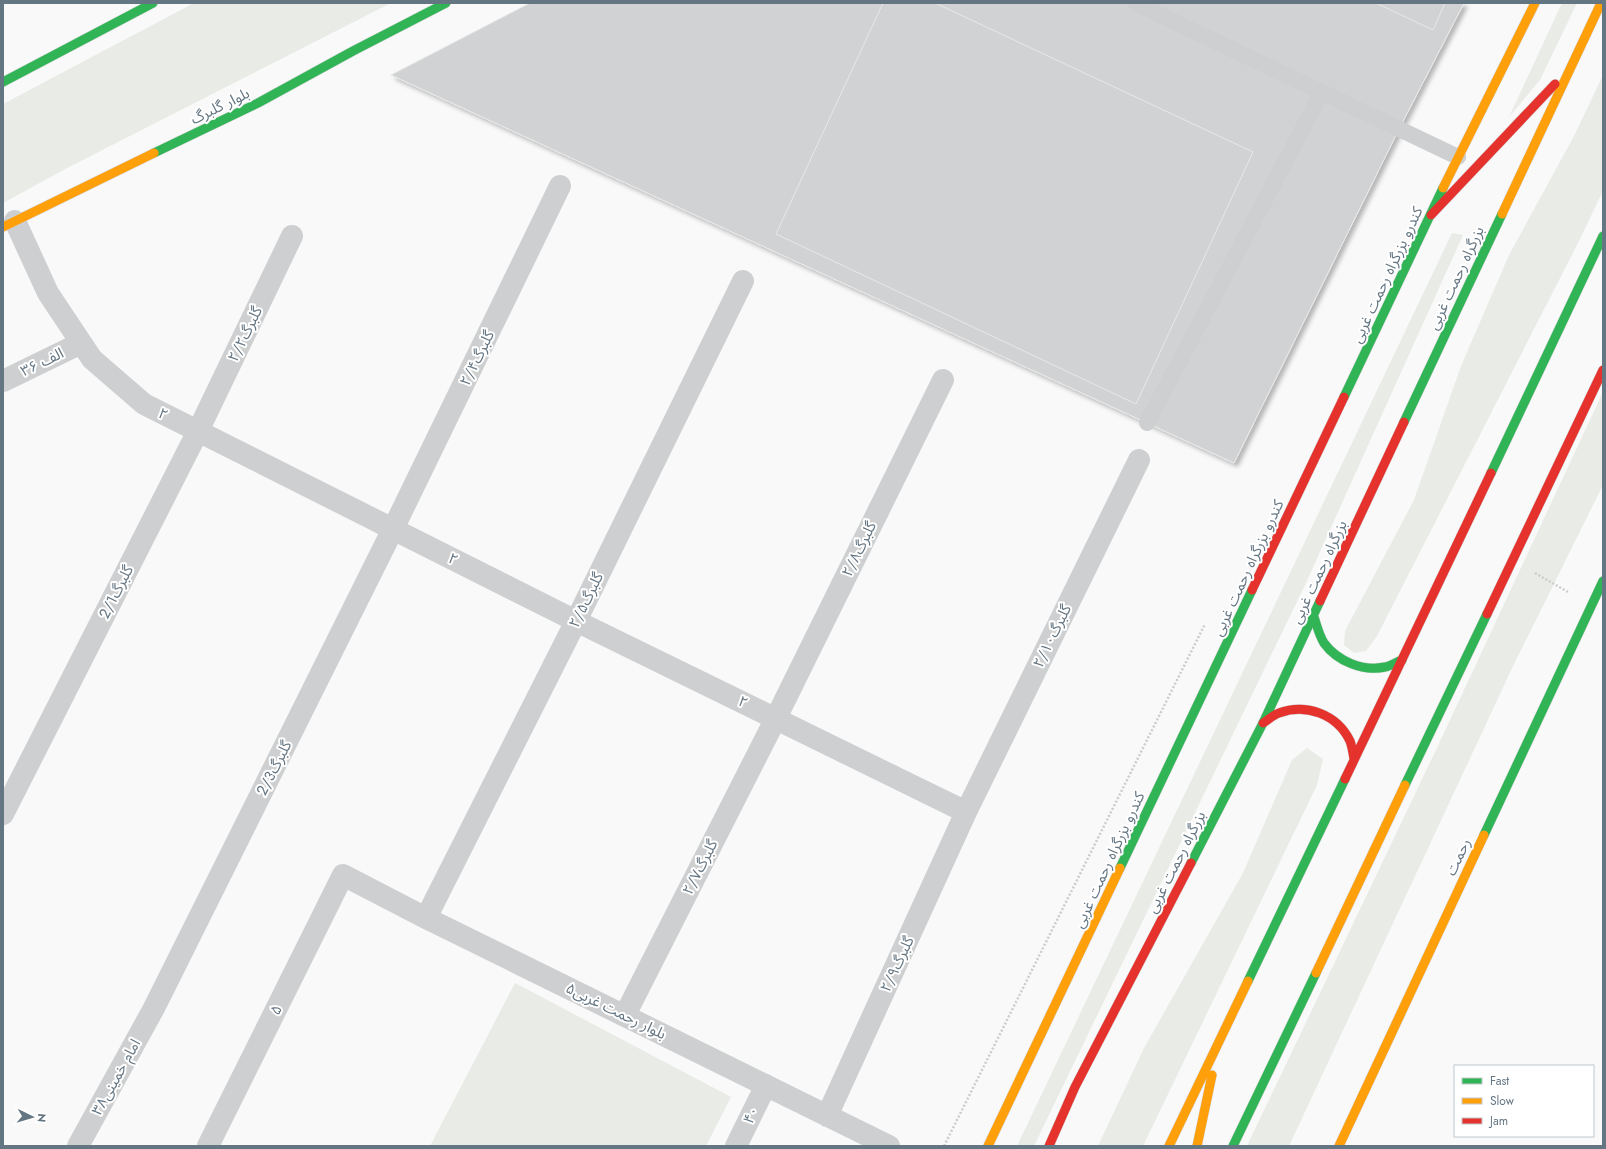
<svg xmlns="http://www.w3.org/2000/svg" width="1606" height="1149" viewBox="0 0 1606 1149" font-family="Jost,'Noto Sans Arabic',sans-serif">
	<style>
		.green { fill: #e8ebe6 }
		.building { fill: #d0d2d3; stroke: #e8e8e8; filter: url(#shadow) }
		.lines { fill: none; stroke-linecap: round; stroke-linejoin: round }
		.fast-casing { stroke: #d5d6d7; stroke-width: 10 }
		.slow-casing { stroke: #d5d6d7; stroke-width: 10 }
		.jam-casing { stroke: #d5d6d7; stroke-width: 10 }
		.path { stroke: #cbcccd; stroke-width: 2.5; stroke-dasharray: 2 2; stroke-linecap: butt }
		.lane { stroke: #cecfd0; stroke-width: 16 }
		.street { stroke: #cecfd0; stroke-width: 22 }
		.fast { stroke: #30b455; stroke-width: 9 }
		.slow { stroke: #ff9f0a; stroke-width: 9 }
		.jam { stroke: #e5322d; stroke-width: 9 }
		.labels { text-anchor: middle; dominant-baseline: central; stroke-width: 4; stroke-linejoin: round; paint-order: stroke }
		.street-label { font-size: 15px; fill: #657683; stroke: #fff }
	</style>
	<defs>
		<filter id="shadow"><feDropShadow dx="3.5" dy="3.5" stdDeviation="2" flood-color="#0004"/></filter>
	</defs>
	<rect width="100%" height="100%" fill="#f9f9f9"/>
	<path class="green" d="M194,3h197l-322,164 -66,36v-99z
		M1562,3h15l-37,77 -31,37z
		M1603,75v116l-26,54 -200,391 -11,15 -12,2 -10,-8 1,-14 69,-131 47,-134 48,-111 65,-119z
		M1452,233l11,2 -158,350 -271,561h-17z
		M1603,392v93l-89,179 -225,482h-42l189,-396z
		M1307,748l16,11 -6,26 -174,361h-45l46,-98 99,-175 49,-113z
		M515,983l216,114 -25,49h-276z"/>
	<path class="building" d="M530,3h934l-65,126 -165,334 -843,-388z
		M883,3h52l318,149 -117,252 -360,-170z
		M1376,3h69l-12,27z"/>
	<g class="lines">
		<g class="fast-casing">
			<path id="fast" d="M3,82l150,-79
				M154,153l104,-50 95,-52 93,-48
				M1344,397l99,-209
				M1404,422l98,-208
				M1491,473l112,-237
				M1314,617c3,9 5,18 10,26 13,18 39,29 61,24 6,-1 11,-5 17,-7
				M1405,785l82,-171
				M1484,835l119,-254
				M1191,863l72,-140 57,-122
				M1120,868l132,-278
				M1248,981l97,-202
				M1233,1146l83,-173"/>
		</g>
		<g class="slow-casing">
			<path id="slow" d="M1443,188l92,-185
				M1502,214l99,-211
				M3,227l151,-74
				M1316,973l89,-188
				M988,1146l132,-278
				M1169,1146l79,-165
				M1197,1146l15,-71
				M1339,1146l145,-311"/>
		</g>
		<g class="jam-casing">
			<path id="jam" d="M1431,215l124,-131
				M1252,590l92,-193
				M1320,601l84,-179
				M1487,614l116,-244
				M1263,723c5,-3 10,-8 16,-10 27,-10 58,1 71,28 2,5 3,12 4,18
				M1345,779l146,-306
				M1049,1146l26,-59 116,-224"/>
		</g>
		<path class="path" d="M1535,573l33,19
			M944,1146l261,-522"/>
		<path class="lane" d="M1135,3l323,154
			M1147,423l175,-331"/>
		<path class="street" d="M15,221l33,72 44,66 52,45 432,217 390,191
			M3,381l78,-38
			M3,814l195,-383 94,-195
			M426,918l150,-297 167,-340
			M625,1015l151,-297 167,-338
			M827,1116l139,-304 173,-352
			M78,1146l76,-138 239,-479 167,-343
			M208,1146l135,-271 83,43 463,228
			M736,1146l30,-61"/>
		<use href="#fast" class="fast"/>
		<use href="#slow" class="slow"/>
		<use href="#jam" class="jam"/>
	</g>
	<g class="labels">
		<g class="street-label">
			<text transform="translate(220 106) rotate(-26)">بلوار گلبرگ</text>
			<text transform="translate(1387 275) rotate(-65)">کندرو بزرگراه رحمت غربی</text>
			<text transform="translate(1456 278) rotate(-65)">بزرگراه رحمت غربی</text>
			<text transform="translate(245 334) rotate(-64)">گلبرگ۲/۲</text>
			<text transform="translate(477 358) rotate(-64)">گلبرگ۲/۴</text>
			<text transform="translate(42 362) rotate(-26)">۳۶ الف</text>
			<text transform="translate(163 414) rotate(27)">۲</text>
			<text transform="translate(859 549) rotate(-64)">گلبرگ۲/۸</text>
			<text transform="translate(453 559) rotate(27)">۲</text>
			<text transform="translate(1248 568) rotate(-65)">کندرو بزرگراه رحمت غربی</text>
			<text transform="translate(1319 572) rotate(-65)">بزرگراه رحمت غربی</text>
			<text transform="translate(116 592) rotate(-63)">2/1گلبرگ</text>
			<text transform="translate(586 600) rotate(-64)">گلبرگ۲/۵</text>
			<text transform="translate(1052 636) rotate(-64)">گلبرگ۲/۱۰</text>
			<text transform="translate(743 702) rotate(26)">۲</text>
			<text transform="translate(274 768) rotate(-63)">2/3گلبرگ</text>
			<text transform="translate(1458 857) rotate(-65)">رحمت</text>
			<text transform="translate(1109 860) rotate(-65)">کندرو بزرگراه رحمت غربی</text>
			<text transform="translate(1176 862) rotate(-63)">بزرگراه رحمت غربی</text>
			<text transform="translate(700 867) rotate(-63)">گلبرگ۲/۷</text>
			<text transform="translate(897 964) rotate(-65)">گلبرگ۲/۹</text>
			<text transform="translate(276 1010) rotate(-63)">۵</text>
			<text transform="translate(616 1011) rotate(26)">بلوار رحمت غربی۵</text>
			<text transform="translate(116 1077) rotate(-61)">امام خمینی۳۸</text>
			<text transform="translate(751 1115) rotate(-64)">۴۰</text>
		</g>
	</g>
	<rect width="1606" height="1149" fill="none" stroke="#657683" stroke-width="8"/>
	<rect x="1454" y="1065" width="140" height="72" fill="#ffffff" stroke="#c1c8cd"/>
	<rect x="1462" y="1078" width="20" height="6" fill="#30b455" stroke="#c1c8cd"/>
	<text x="1490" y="1085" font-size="12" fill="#657683">Fast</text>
	<rect x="1462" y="1098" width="20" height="6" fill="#ff9f0a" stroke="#c1c8cd"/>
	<text x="1490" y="1105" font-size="12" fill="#657683">Slow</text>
	<rect x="1462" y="1118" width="20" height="6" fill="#e5322d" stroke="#c1c8cd"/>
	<text x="1490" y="1125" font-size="12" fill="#657683">Jam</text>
	<g transform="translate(32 1117) rotate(95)" stroke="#ffffff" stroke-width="3" paint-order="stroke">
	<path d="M0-3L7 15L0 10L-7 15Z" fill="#657683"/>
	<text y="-6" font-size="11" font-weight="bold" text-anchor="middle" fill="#657683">N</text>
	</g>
</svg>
